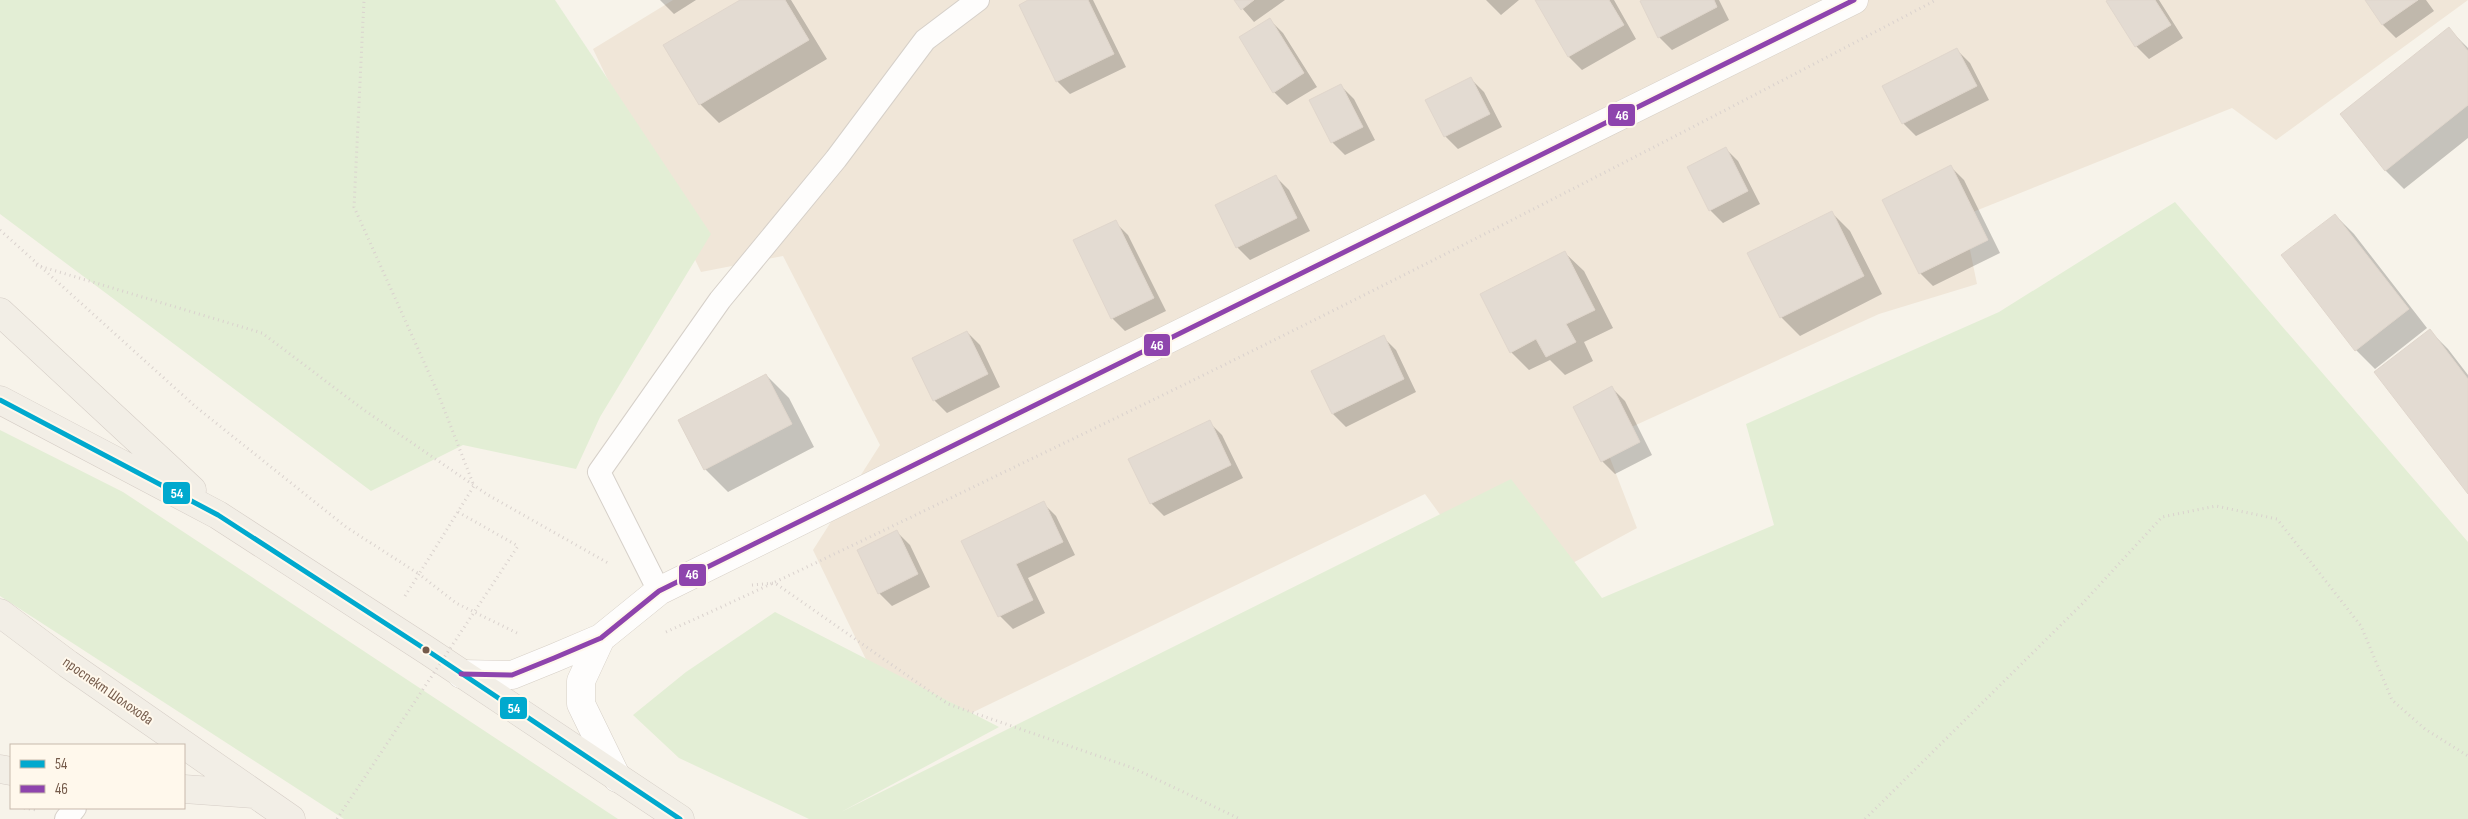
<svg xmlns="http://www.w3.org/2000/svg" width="2468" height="819" viewBox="0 0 2468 819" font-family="'Sofia Sans Condensed',sans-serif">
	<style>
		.residential { fill: #f0e6d8 }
		.green { fill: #e3eed5 }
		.shadow { fill: #0003 }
		.building { fill: #e3dbd2; stroke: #e0d6cc }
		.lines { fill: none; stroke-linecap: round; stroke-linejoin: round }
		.lane-casing { stroke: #d6d0c9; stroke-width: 24 }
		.secondary-casing { stroke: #d6cfc6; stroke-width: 29 }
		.primary-casing { stroke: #d5cdc6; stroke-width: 29 }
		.path { stroke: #dad2ce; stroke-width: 3; stroke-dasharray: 1 4; stroke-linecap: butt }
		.lane { stroke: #fefdfc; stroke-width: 22 }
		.secondary { stroke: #fefdfc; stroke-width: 28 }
		.primary { stroke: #f2eee6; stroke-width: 28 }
		.path-bridge { stroke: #dad2ce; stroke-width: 3; stroke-dasharray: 1 4; stroke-linecap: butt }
		.bus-1-casing { stroke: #fff8ec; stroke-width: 9 }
		.bus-2-casing { stroke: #fff8ec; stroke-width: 9 }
		.bus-1 { stroke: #00a9ce; stroke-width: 5 }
		.bus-2 { stroke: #8e44ad; stroke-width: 5 }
		.bus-dot { fill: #755b4b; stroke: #fff8ec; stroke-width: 2 }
		.labels { text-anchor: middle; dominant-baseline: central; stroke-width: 4; stroke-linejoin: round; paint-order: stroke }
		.street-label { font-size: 15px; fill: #755b4b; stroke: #fff8ec }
		.line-badge { stroke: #fff8ec; stroke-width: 2 }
		.badge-label { font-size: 14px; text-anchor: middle; font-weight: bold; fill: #fff }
	</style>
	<rect width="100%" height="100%" fill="#f7f3ea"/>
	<path class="residential" d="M673,0h1795l-192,140 -44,-32 -269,108 14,68 -98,30 -276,126 34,88 -134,73 -78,-107 -518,250 -94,-194 67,-105 -97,-189 -82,16 -108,-223z"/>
	<path class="green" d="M0,0h555l156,234 -111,183 -24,52 -113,-24 -92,46 -371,-277z
		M2175,202l293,340v277h-1659l-130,-61 -46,-43 53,-43 89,-60 224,115 -158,85 670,-333 91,119 172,-73 -28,-101 253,-112z
		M0,430l123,62 495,327h-274l-344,-223z"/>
	<path class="shadow" d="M660,0h36l-22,14z
		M742,0h49l36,59 -108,64 -19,-19 -35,-58z
		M1031,0h62l33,67 -56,27 -13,-13z
		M1235,0h50l-31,22z
		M1486,0h33l-18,15z
		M1537,0h77l22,39 -54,31 -13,-13z
		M1645,0h74l10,20 -57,30 -13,-13z
		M2110,0h49l24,38 -34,21 -13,-13z
		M2366,0h60l8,11 -38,27 -13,-13z
		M1270,20l13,13 34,54 -30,18 -13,-13z
		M2449,29l19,19v90l-64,51 -18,-18 -45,-57z
		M1957,50l13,13 19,37 -73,36 -13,-13z
		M1471,79l13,13 18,35 -44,22 -13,-13z
		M1341,86l13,13 21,41 -30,15 -13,-13z
		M1725,148l13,13 22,43 -37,19 -13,-13z
		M1951,167l13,13 36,73 -67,33 -13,-13 -36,-73z
		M1276,177l13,13 21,41 -60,29 -13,-13z
		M1831,212l19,19 32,63 -82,42 -19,-19z
		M2335,215l19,19 73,94 -52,41 -19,-19 -73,-94z
		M1115,222l13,13 38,76 -41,20 -13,-13z
		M1565,253l19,18 29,57 -29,14 9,19 -28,14 -15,-15 -21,10 -18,-18z
		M2429,330l19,19 20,26v117z
		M967,332l13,13 20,42 -53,26 -13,-13z
		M1383,337l13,13 20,42 -70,35 -13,-13z
		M766,375l23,23 25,49 -86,45 -23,-23z
		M1612,388l13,13 27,54 -37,19 -13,-13z
		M1209,422l13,13 21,43 -79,38 -13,-13 -21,-43z
		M1043,503l13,13 19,39 -47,23 17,35 -32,16 -13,-13 -37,-75z
		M897,532l13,13 20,42 -38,19 -13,-13z"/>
	<path class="building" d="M740,0h45l24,40 -110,65 -36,-60z
		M1028,0h60l26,54 -58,28 -37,-77z
		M1234,0h20l-13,10z
		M1535,0h74l15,25 -56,32z
		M1642,0h72l3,7 -59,31 -18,-37z
		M2108,0h47l16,25 -36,22 -29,-46z
		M2365,0h53l-36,25z
		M1270,18l34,55 -31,20 -34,-56z
		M2449,27l19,24v54l-83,66 -45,-57z
		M1957,48l20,38 -75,38 -20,-38z
		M1471,77l19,37 -46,23 -19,-37z
		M1341,84l22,43 -32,16 -22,-43z
		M1726,147l22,44 -39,20 -22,-44z
		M1951,165l37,75 -69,34 -37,-74z
		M1276,175l21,43 -61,30 -21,-43z
		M1832,211l32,65 -84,42 -33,-65z
		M2335,214l74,95 -54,42 -74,-96z
		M1116,220l38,78 -43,21 -38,-79z
		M1565,251l30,59 -29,14 10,18 -30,15 -10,-18 -26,14 -30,-59z
		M2430,329l38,50v115l-94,-122z
		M967,331l21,43 -55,27 -21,-43z
		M1384,335l20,44 -72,35 -21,-43z
		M766,374l26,50 -88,46 -26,-50z
		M1612,386l28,56 -39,20 -28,-55z
		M1210,420l21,45 -81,39 -22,-45z
		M1044,501l19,41 -47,22 17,36 -35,17 -37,-76z
		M897,530l21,44 -40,20 -21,-44z"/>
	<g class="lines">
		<g class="lane-casing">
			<path id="lane" d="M659,591l-60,-119 121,-172 116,-141 89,-119 53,-40
				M66,819l9,-11"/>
		</g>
		<g class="secondary-casing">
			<path id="secondary" d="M601,638l-20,43v23l36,74
				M461,674l51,1 42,-17 47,-20 58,-47 1195,-591"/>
		</g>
		<g class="primary-casing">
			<path id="primary" d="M0,312l192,178
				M0,400l218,115 210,136 252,168
				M0,613l68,51 223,155
				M0,769l11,2
				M184,789l70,5"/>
		</g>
		<path class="path" d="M0,230l196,177 150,120 73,47 55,-88 -37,-95 -83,-184 10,-207
			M36,265l226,68 102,77 124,85 120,68
			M458,512l60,34
			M752,585l23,-2 173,121 185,64 107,51
			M405,596l14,-22 37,29 63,31
			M666,632c121,-54 241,-113 361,-171 306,-147 608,-303 909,-461
			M24,808l12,2
			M1865,819l217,-215 80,-87 54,-11 61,13 84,107 31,74 33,29 43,27"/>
		<use href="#lane" class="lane"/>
		<use href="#secondary" class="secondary"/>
		<use href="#primary" class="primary"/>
		<path class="path-bridge" d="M337,819l181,-273"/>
		<g class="bus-1-casing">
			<path id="bus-1" d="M0,400l218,115 210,136 252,168"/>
		</g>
		<g class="bus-2-casing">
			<path id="bus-2" d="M461,674l51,1 42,-17 47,-20 58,-47 1195,-591"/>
		</g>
		<use href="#bus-1" class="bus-1"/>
		<use href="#bus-2" class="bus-2"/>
	</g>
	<circle class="bus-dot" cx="426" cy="650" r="4.5"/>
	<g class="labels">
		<g class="street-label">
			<text transform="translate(108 691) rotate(35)">проспект Шолохова</text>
		</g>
	</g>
	<g class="line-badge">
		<rect x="1607" y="103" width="29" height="24" rx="5" fill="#8e44ad"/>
		<rect x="1143" y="333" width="28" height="24" rx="5" fill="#8e44ad"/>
		<rect x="162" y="481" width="29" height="24" rx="5" fill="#00a9ce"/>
		<rect x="678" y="563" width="29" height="24" rx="5" fill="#8e44ad"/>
		<rect x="499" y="696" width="29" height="24" rx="5" fill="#00a9ce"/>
	</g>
	<g class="badge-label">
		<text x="1622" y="120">46</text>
		<text x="1157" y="350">46</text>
		<text x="177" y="498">54</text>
		<text x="692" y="579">46</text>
		<text x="514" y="713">54</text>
	</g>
	<rect x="10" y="744" width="175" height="65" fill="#fff8ec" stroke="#c8b9ac"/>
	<rect x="20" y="760" width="25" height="8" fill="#00a9ce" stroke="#c8b9ac"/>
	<text x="55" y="769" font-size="15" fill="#755b4b">54</text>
	<rect x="20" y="785" width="25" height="8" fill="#8e44ad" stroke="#c8b9ac"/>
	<text x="55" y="794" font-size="15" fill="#755b4b">46</text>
</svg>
